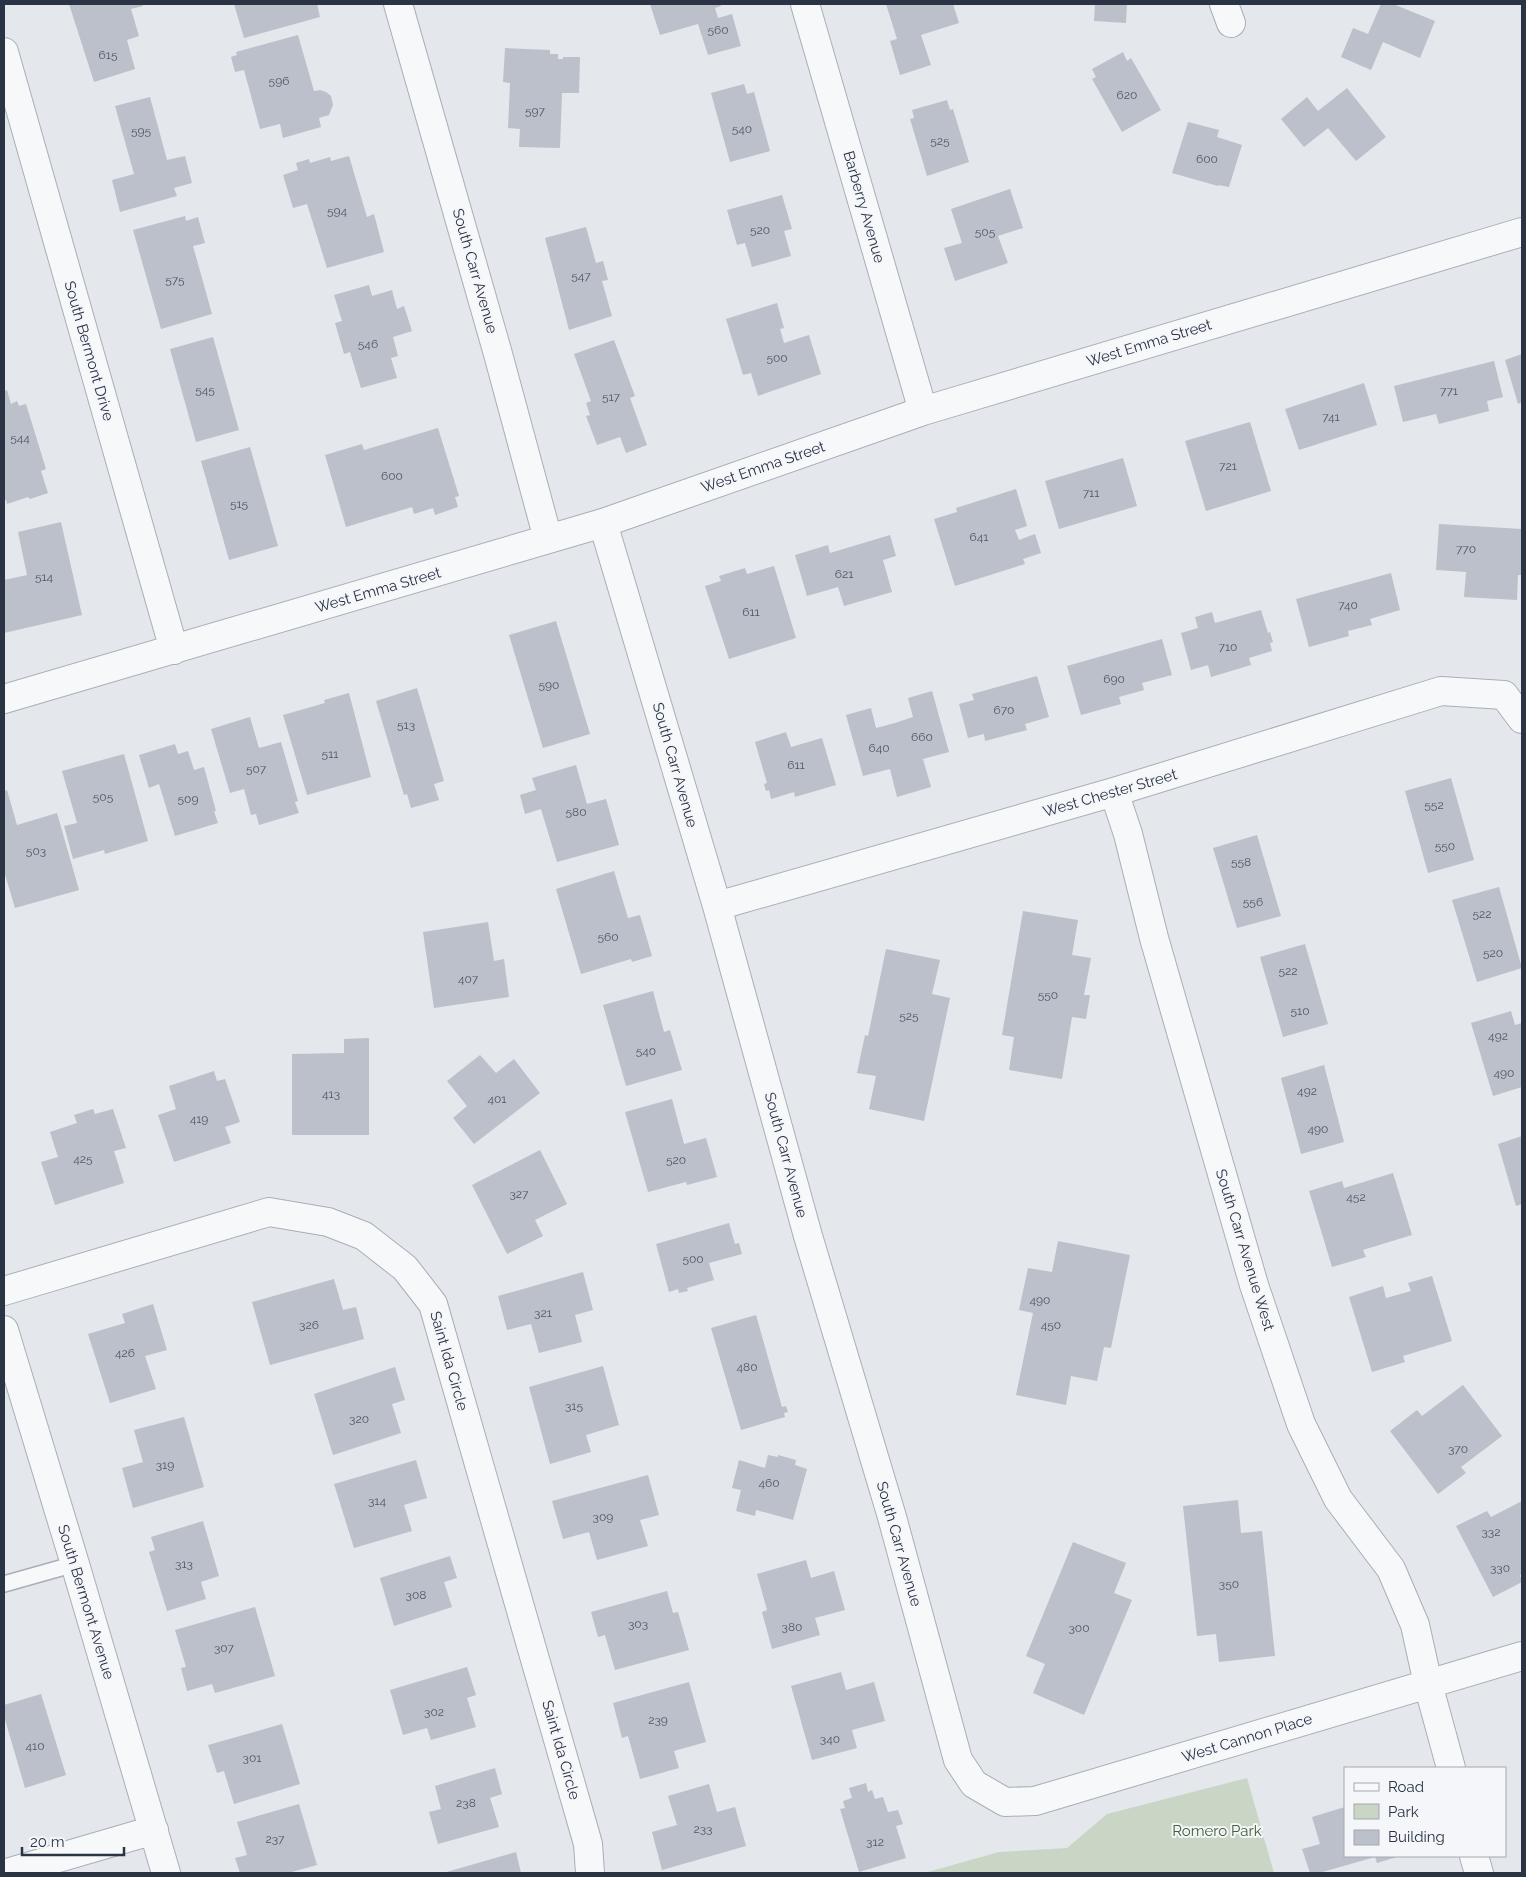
<svg xmlns="http://www.w3.org/2000/svg" width="1526" height="1877" viewBox="0 0 1526 1877" font-family="Raleway,sans-serif">
	<style>
		.green { fill: #c9d6c5 }
		.building { fill: #bbc0ca }
		.lines { fill: none; stroke-linecap: round; stroke-linejoin: round }
		.lane-casing { stroke: #a9aeb7; stroke-width: 18 }
		.street-casing { stroke: #a9aeb7; stroke-width: 30 }
		.lane { stroke: #f7f8fa; stroke-width: 15 }
		.street { stroke: #f7f8fa; stroke-width: 28 }
		.labels { text-anchor: middle; dominant-baseline: central; stroke-width: 4; stroke-linejoin: round; paint-order: stroke }
		.number-label { font-size: 12px; fill: #4f5766 }
		.street-label { font-size: 15px; fill: #2b3445; stroke: #f4f6f9 }
		.park-label { font-size: 15px; fill: #3f6138; stroke: #f4f6f9 }
	</style>
	<rect width="100%" height="100%" fill="#e4e7ec"/>
	<path class="green" d="M1247,1778l27,95h-350l75,-21 68,-4 40,-34z"/>
	<path class="building" d="M69,4h73l1,2 -12,3 8,27 -12,4 8,29 -41,13z
		M234,4h83l3,13 -76,21z
		M650,4h70l1,2 -6,2 3,10 14,-4 9,32 -33,9 -10,-31 -38,11z
		M886,4h67l6,19 -38,12 10,30 -31,10 -10,-34 7,-2z
		M1095,4h32l-1,19 -32,-2z
		M1381,4h12l42,17 -15,37 -37,-16 -12,28 -30,-13 12,-29 15,6z
		M298,35l16,56 6,-1 6,2 5,4 2,9 -4,10 -10,3 2,9 -38,11 -3,-14 -20,5 -16,-59 -9,2 -4,-15 6,-2 -1,-3z
		M505,48l45,2v4h8v5h5v-2h17l-1,36h-17l-2,55 -41,-1 1,-18 -12,-1 2,-45 -7,-1z
		M1123,52l4,9 4,-3 30,52 -39,22 -30,-53 4,-2 -4,-8z
		M744,84l3,10 7,-2 16,59 -40,11 -19,-69z
		M1347,88l39,49 -30,24 -28,-33 -24,19 -23,-28 26,-22 11,14z
		M150,97l17,63 18,-4 7,27 -18,5 3,8 -57,16 -8,-32 22,-6 -19,-68z
		M947,100l3,10 3,-1 16,53 -42,14 -17,-57 4,-1 -2,-8z
		M1188,122l31,8 -2,7 25,8 -13,42 -11,-2v1l-46,-13z
		M349,156l18,61 7,-3 10,38 -57,16 -20,-64 -14,4 -10,-33 15,-5 -2,-7 13,-4 1,4 20,-6 1,4z
		M1010,189l13,39 -25,8 10,27 -53,18 -11,-33 18,-5 -11,-34z
		M782,195l10,34 -8,2 7,25 -39,11 -7,-24 -8,2 -10,-35z
		M185,216l1,5 12,-4 7,26 -12,3 19,68 -51,15 -28,-99z
		M586,227l10,36 7,-2 5,19 -6,1 10,35 -43,14 -24,-92z
		M369,285l3,11 20,-6 5,19 7,-3 8,25 -19,6 5,19 -7,2 6,20 -36,10 -11,-36 -6,2 -9,-31 7,-2 -8,-26z
		M777,303l7,25 -4,1 4,14 25,-8 12,39 -63,22 -7,-23 -8,2 -17,-56z
		M213,337l26,93 -43,12 -26,-93z
		M614,340l21,56 -5,2 17,47 -21,8 -6,-16 -23,8 -11,-29 4,-1 -4,-12 5,-2 -17,-47z
		M1522,354v48l-4,2 -13,-44z
		M1494,361l9,36 -16,4 2,10 -50,13 -3,-10 -33,8 -9,-36z
		M1364,383l13,42 -78,25 -14,-41z
		M7,390l4,14 6,-3 2,5 7,-2 20,65 -5,2 7,22 -18,6 -2,-2 -21,7 -1,-4h-2v-109z
		M1250,422l21,69 -65,20 -21,-70z
		M438,428l21,68 -4,1 3,10 -23,8 -2,-7 -19,6 -2,-7 -66,20 -21,-72 37,-11 2,6z
		M250,447l28,99 -49,14 -28,-99z
		M1123,458l14,48 -78,23 -14,-48z
		M1016,489l11,37 -12,4 4,10 16,-6 6,19 -18,6 2,5 -70,22 -21,-67 23,-7 -1,-4z
		M61,522l21,93 -78,18v-53l23,-5 -9,-43z
		M1439,524l83,5v46h-4l-1,25 -53,-3 2,-25 -30,-2z
		M890,535l6,21 -13,4 9,32 -48,14 -6,-19 -31,9 -12,-41 33,-10 2,8z
		M774,566l22,72 -67,21 -24,-73 16,-5 -2,-5 26,-8 2,6z
		M1391,573l9,37 -30,9 2,6 -24,6 1,5 -40,11 -13,-48z
		M1261,610l7,23 2,-1 3,10 -3,1 2,8 -23,7 2,7 -40,12 -3,-12 -17,5 -10,-37 17,-5 -3,-11 17,-5 3,11z
		M556,621l34,113 -47,14 -34,-113z
		M1162,639l10,36 -30,8 2,7 -25,7 2,7 -40,11 -14,-49z
		M1037,676l12,41 -24,7 2,6 -42,11 -1,-7 -16,4 -9,-34 15,-4 -2,-6z
		M417,688l27,93 -10,3 5,16 -28,8 -4,-14 -3,1 -28,-94z
		M932,691l17,61 -26,7 8,28 -34,10 -7,-28 -27,7 -17,-61 25,-7 5,20 19,-5 18,-6 -5,-19z
		M349,693l22,84 -64,18 -24,-80 42,-12 -1,-3z
		M250,717l9,31 22,-6 17,59 -3,1 4,11 -40,12 -3,-11 -5,1 -7,-26 -14,4 -19,-64z
		M786,732l5,15 31,-9 14,47 -41,12 -1,-5 -23,7 -2,-9 -3,1 -2,-7 3,-1 -12,-41z
		M175,744l3,10 10,-3 6,19 10,-3 12,44h-2l4,12 -43,13 -16,-52 -10,4 -10,-33z
		M124,754l24,87 -43,13 -1,-4 -31,9 -9,-33 13,-3 -15,-52z
		M576,765l11,39 19,-5 13,46 -62,17 -16,-53 -16,5 -5,-19 16,-5 -4,-12z
		M1451,778l23,82 -46,13 -23,-82z
		M7,790l10,35 40,-12 22,77 -64,18 -11,-37v-39h1l-1,-6v-35z
		M1257,835l24,81 -44,12 -24,-80z
		M614,871l14,47 12,-3 12,41 -20,6 -1,-3 -50,15 -25,-85z
		M1499,887l23,81 -45,14 -25,-82z
		M1023,911l55,9 -6,35 19,3 -7,37h6l-4,24 -14,-2 -10,62 -53,-9 5,-33 -12,-2z
		M488,922l6,39 10,-2 5,38 -75,11 -11,-76z
		M1305,944l23,80 -45,13 -23,-80z
		M886,949l54,11 -8,34 18,4 -26,123 -55,-12 7,-33 -19,-3 8,-38 3,1z
		M653,991l11,41 6,-2 12,40 -56,16 -23,-81z
		M1511,1011l4,14 7,-2v64l-29,9 -22,-73z
		M369,1038v97h-77v-81l52,-1v-14z
		M480,1055l16,18 18,-14 26,34 -66,51 -21,-26 14,-12 -20,-25z
		M1324,1065l20,77 -43,12 -20,-76z
		M214,1071l3,10 8,-2 15,43 -15,5 6,16 -57,19 -16,-47 18,-6 -7,-23z
		M672,1099l12,45 22,-6 11,39 -30,8 -1,-3 -38,10 -23,-80z
		M93,1109l2,5 18,-5 13,39 -12,3 10,32 -69,22 -14,-43 17,-5 -8,-25 27,-9 -3,-8z
		M1522,1136v68l-6,2 -18,-62z
		M540,1150l27,54 -32,16 8,16 -36,18 -35,-69z
		M1393,1173l19,62 -49,15 3,7 -34,10 -23,-76 33,-10 2,7z
		M729,1223l6,21 4,-1 3,11 -33,9 5,17 -27,8 1,3 -9,2 -1,-4 -9,3 -13,-48z
		M1058,1241l72,14 -19,93 -7,-1 -7,34 -26,-5 -5,29 -50,-10 17,-82 -14,-3 9,-42 24,4z
		M583,1272l10,38 -18,5 7,27 -43,11 -8,-29 -24,6 -9,-34z
		M1432,1276l20,65 -49,15 2,6 -33,10 -23,-75 34,-11 3,12 25,-7 -3,-8z
		M334,1279l9,31 13,-3 8,32 -94,26 -18,-63z
		M153,1304l14,46 -22,6 11,33 -46,14 -22,-69 37,-11 -3,-9z
		M756,1315l26,92 4,-1 2,6 -4,1 1,4 -44,13 -30,-102z
		M603,1366l16,59 -33,10 5,17 -41,12 -21,-77z
		M395,1367l10,33 -13,4 9,29 -68,22 -19,-61z
		M1463,1385l39,51 -41,31 5,6 -28,21 -48,-63 27,-21 5,6z
		M184,1417l20,70 -71,21 -11,-40 21,-6 -9,-32z
		M768,1455l10,2v-2l18,5 -1,5 12,4 -14,51 -37,-10 -1,6 -19,-5 5,-21 -9,-2 7,-28 26,8z
		M416,1460l11,38 -23,7 8,26 -58,17 -20,-64z
		M648,1475l11,40 -19,5 8,26 -51,14 -8,-28 -26,7 -11,-38z
		M1238,1500l3,33 21,-2 13,125 -56,6 -3,-28 -19,2 -14,-130z
		M1522,1501v73l-2,1 2,7 -29,15 -37,-71 31,-15 4,6z
		M203,1521l16,55 -18,6 5,17 -39,12 -18,-59 6,-2 -4,-13z
		M1073,1542l53,21 -12,30 18,7 -48,115 -51,-22 12,-29 -19,-8z
		M450,1556l7,22 -13,4 8,25 -58,19 -14,-48z
		M806,1560l5,18 23,-7 11,39 -30,8 5,17 -48,14 -10,-37 5,-2 -10,-36z
		M667,1591l6,22 5,-1 11,38 -74,20 -10,-35 -7,2 -7,-25z
		M255,1607l20,69 -60,17 -3,-9 -25,7 -6,-23 5,-1 -11,-37z
		M467,1667l9,28 -9,3 9,29 -45,13 -4,-12 -24,7 -13,-45z
		M841,1672l5,18 28,-8 11,39 -33,9 5,18 -45,12 -21,-74z
		M689,1682l17,60 -32,9 5,17 -39,11 -12,-43 -6,2 -9,-35z
		M41,1694l25,81 -41,13 -21,-72v-11z
		M282,1724l18,60 -66,20 -10,-33 -7,2 -9,-28z
		M495,1768l7,26 -12,4 9,29 -61,17 -9,-32 12,-3 -6,-23z
		M866,1783l2,9 4,-2 3,9 8,-2 5,15 10,-2 5,14 -7,2 10,32 -47,14 -19,-63 5,-1 -2,-7 9,-3 -3,-10z
		M709,1784l8,28 18,-5 11,39 -84,24 -10,-38 25,-7 -9,-29z
		M299,1804l18,61 -29,8h-48l-5,-15 12,-3 -10,-33z
		M1345,1807v49h55l-23,7 -2,-6 -56,16h-9l-8,-24 18,-5 -8,-27z
		M516,1852l5,21h-78z"/>
	<g class="lines">
		<g class="lane-casing">
			<path id="lane" d="M4,1584l71,-20"/>
		</g>
		<g class="street-casing">
			<path id="street" d="M398,4l100,350 50,185
				M805,4l118,407
				M1224,4l7,19
				M4,52l170,598
				M603,523l114,383 91,330 84,281 66,243 16,24 31,18 30,-1 487,-145
				M4,699l599,-176 320,-112 599,-179
				M1114,792l14,42 26,104 100,347 47,139 37,75 53,70 24,56 13,59 23,84
				M717,906l397,-114 327,-101 63,4 18,24
				M4,1291l265,-79 59,10 36,14 41,32 28,36 155,540 2,29
				M4,1330l71,234 91,309
				M1474,1856l5,17
				M7,1873l147,-43"/>
		</g>
		<use href="#lane" class="lane"/>
		<use href="#street" class="street"/>
	</g>
	<g class="labels">
		<g class="number-label">
			<text x="718" y="30">560</text>
			<text x="108" y="55">615</text>
			<text x="279" y="81">596</text>
			<text x="1127" y="95">620</text>
			<text x="535" y="111">597</text>
			<text x="742" y="129">540</text>
			<text x="141" y="131">595</text>
			<text x="940" y="141">525</text>
			<text x="1207" y="159">600</text>
			<text x="337" y="211">594</text>
			<text x="760" y="230">520</text>
			<text x="985" y="232">505</text>
			<text x="581" y="276">547</text>
			<text x="175" y="280">575</text>
			<text x="368" y="344">546</text>
			<text x="777" y="358">500</text>
			<text x="205" y="390">545</text>
			<text x="1449" y="391">771</text>
			<text x="611" y="397">517</text>
			<text x="1331" y="417">741</text>
			<text x="20" y="438">544</text>
			<text x="1228" y="466">721</text>
			<text x="392" y="476">600</text>
			<text x="1091" y="493">711</text>
			<text x="239" y="504">515</text>
			<text x="979" y="537">641</text>
			<text x="1466" y="549">770</text>
			<text x="844" y="574">621</text>
			<text x="44" y="577">514</text>
			<text x="1348" y="605">740</text>
			<text x="751" y="612">611</text>
			<text x="1228" y="647">710</text>
			<text x="1114" y="679">690</text>
			<text x="549" y="685">590</text>
			<text x="1004" y="710">670</text>
			<text x="406" y="725">513</text>
			<text x="922" y="737">660</text>
			<text x="879" y="748">640</text>
			<text x="330" y="754">511</text>
			<text x="796" y="765">611</text>
			<text x="256" y="769">507</text>
			<text x="103" y="797">505</text>
			<text x="188" y="799">509</text>
			<text x="1434" y="805">552</text>
			<text x="576" y="812">580</text>
			<text x="1445" y="846">550</text>
			<text x="36" y="851">503</text>
			<text x="1241" y="862">558</text>
			<text x="1253" y="902">556</text>
			<text x="1482" y="914">522</text>
			<text x="608" y="937">560</text>
			<text x="1493" y="953">520</text>
			<text x="1288" y="971">522</text>
			<text x="468" y="979">407</text>
			<text x="1048" y="995">550</text>
			<text x="1300" y="1011">510</text>
			<text x="909" y="1016">525</text>
			<text x="1498" y="1036">492</text>
			<text x="646" y="1051">540</text>
			<text x="1504" y="1073">490</text>
			<text x="1307" y="1091">492</text>
			<text x="331" y="1094">413</text>
			<text x="497" y="1099">401</text>
			<text x="199" y="1119">419</text>
			<text x="1318" y="1129">490</text>
			<text x="83" y="1159">425</text>
			<text x="676" y="1160">520</text>
			<text x="519" y="1194">327</text>
			<text x="1356" y="1197">452</text>
			<text x="693" y="1259">500</text>
			<text x="1040" y="1300">490</text>
			<text x="543" y="1313">321</text>
			<text x="309" y="1325">326</text>
			<text x="1051" y="1325">450</text>
			<text x="125" y="1353">426</text>
			<text x="747" y="1367">480</text>
			<text x="574" y="1406">315</text>
			<text x="359" y="1419">320</text>
			<text x="1458" y="1449">370</text>
			<text x="165" y="1465">319</text>
			<text x="769" y="1483">460</text>
			<text x="377" y="1501">314</text>
			<text x="603" y="1517">309</text>
			<text x="1491" y="1532">332</text>
			<text x="184" y="1564">313</text>
			<text x="1500" y="1568">330</text>
			<text x="1229" y="1584">350</text>
			<text x="416" y="1595">308</text>
			<text x="638" y="1624">303</text>
			<text x="792" y="1627">380</text>
			<text x="1079" y="1628">300</text>
			<text x="224" y="1648">307</text>
			<text x="434" y="1712">302</text>
			<text x="658" y="1720">239</text>
			<text x="830" y="1739">340</text>
			<text x="35" y="1746">410</text>
			<text x="252" y="1758">301</text>
			<text x="466" y="1803">238</text>
			<text x="703" y="1829">233</text>
			<text x="275" y="1839">237</text>
			<text x="875" y="1842">312</text>
		</g>
		<g class="street-label">
			<text transform="translate(864 207) rotate(74)">Barberry Avenue</text>
			<text transform="translate(475 271) rotate(74)">South Carr Avenue</text>
			<text transform="translate(1149 343) rotate(-17)">West Emma Street</text>
			<text transform="translate(89 351) rotate(74)">South Bermont Drive</text>
			<text transform="translate(763 467) rotate(-19)">West Emma Street</text>
			<text transform="translate(378 590) rotate(-16)">West Emma Street</text>
			<text transform="translate(675 765) rotate(74)">South Carr Avenue</text>
			<text transform="translate(1110 793) rotate(-16)">West Chester Street</text>
			<text transform="translate(786 1155) rotate(75)">South Carr Avenue</text>
			<text transform="translate(1245 1250) rotate(73)">South Carr Avenue West</text>
			<text transform="translate(449 1361) rotate(74)">Saint Ida Circle</text>
			<text transform="translate(899 1544) rotate(74)">South Carr Avenue</text>
			<text transform="translate(86 1602) rotate(73)">South Bermont Avenue</text>
			<text transform="translate(1247 1738) rotate(-17)">West Cannon Place</text>
			<text transform="translate(561 1750) rotate(74)">Saint Ida Circle</text>
		</g>
		<g class="park-label">
			<text x="1217" y="1831">Romero Park</text>
		</g>
	</g>
	<rect width="1526" height="1877" fill="none" stroke="#2b3445" stroke-width="10"/>
	<rect x="1344" y="1767" width="162" height="90" fill="#f4f6f9" stroke="#a4a8b1"/>
	<rect x="1354" y="1783" width="25" height="8" fill="#f7f8fa" stroke="#a4a8b1"/>
	<text x="1388" y="1792" font-size="15" fill="#2b3445">Road</text>
	<rect x="1354" y="1804" width="25" height="15" fill="#c9d6c5" stroke="#a4a8b1"/>
	<text x="1388" y="1817" font-size="15" fill="#2b3445">Park</text>
	<rect x="1354" y="1830" width="25" height="15" fill="#bbc0ca" stroke="#a4a8b1"/>
	<text x="1388" y="1842" font-size="15" fill="#2b3445">Building</text>
	<path d="M22 1847v8h102v-8" fill="none" stroke="#2b3445" stroke-width="2.5"/>
	<text x="30" y="1847" font-size="15" fill="#2b3445" stroke="#f4f6f9" stroke-width="4" paint-order="stroke">20 m</text>
</svg>
